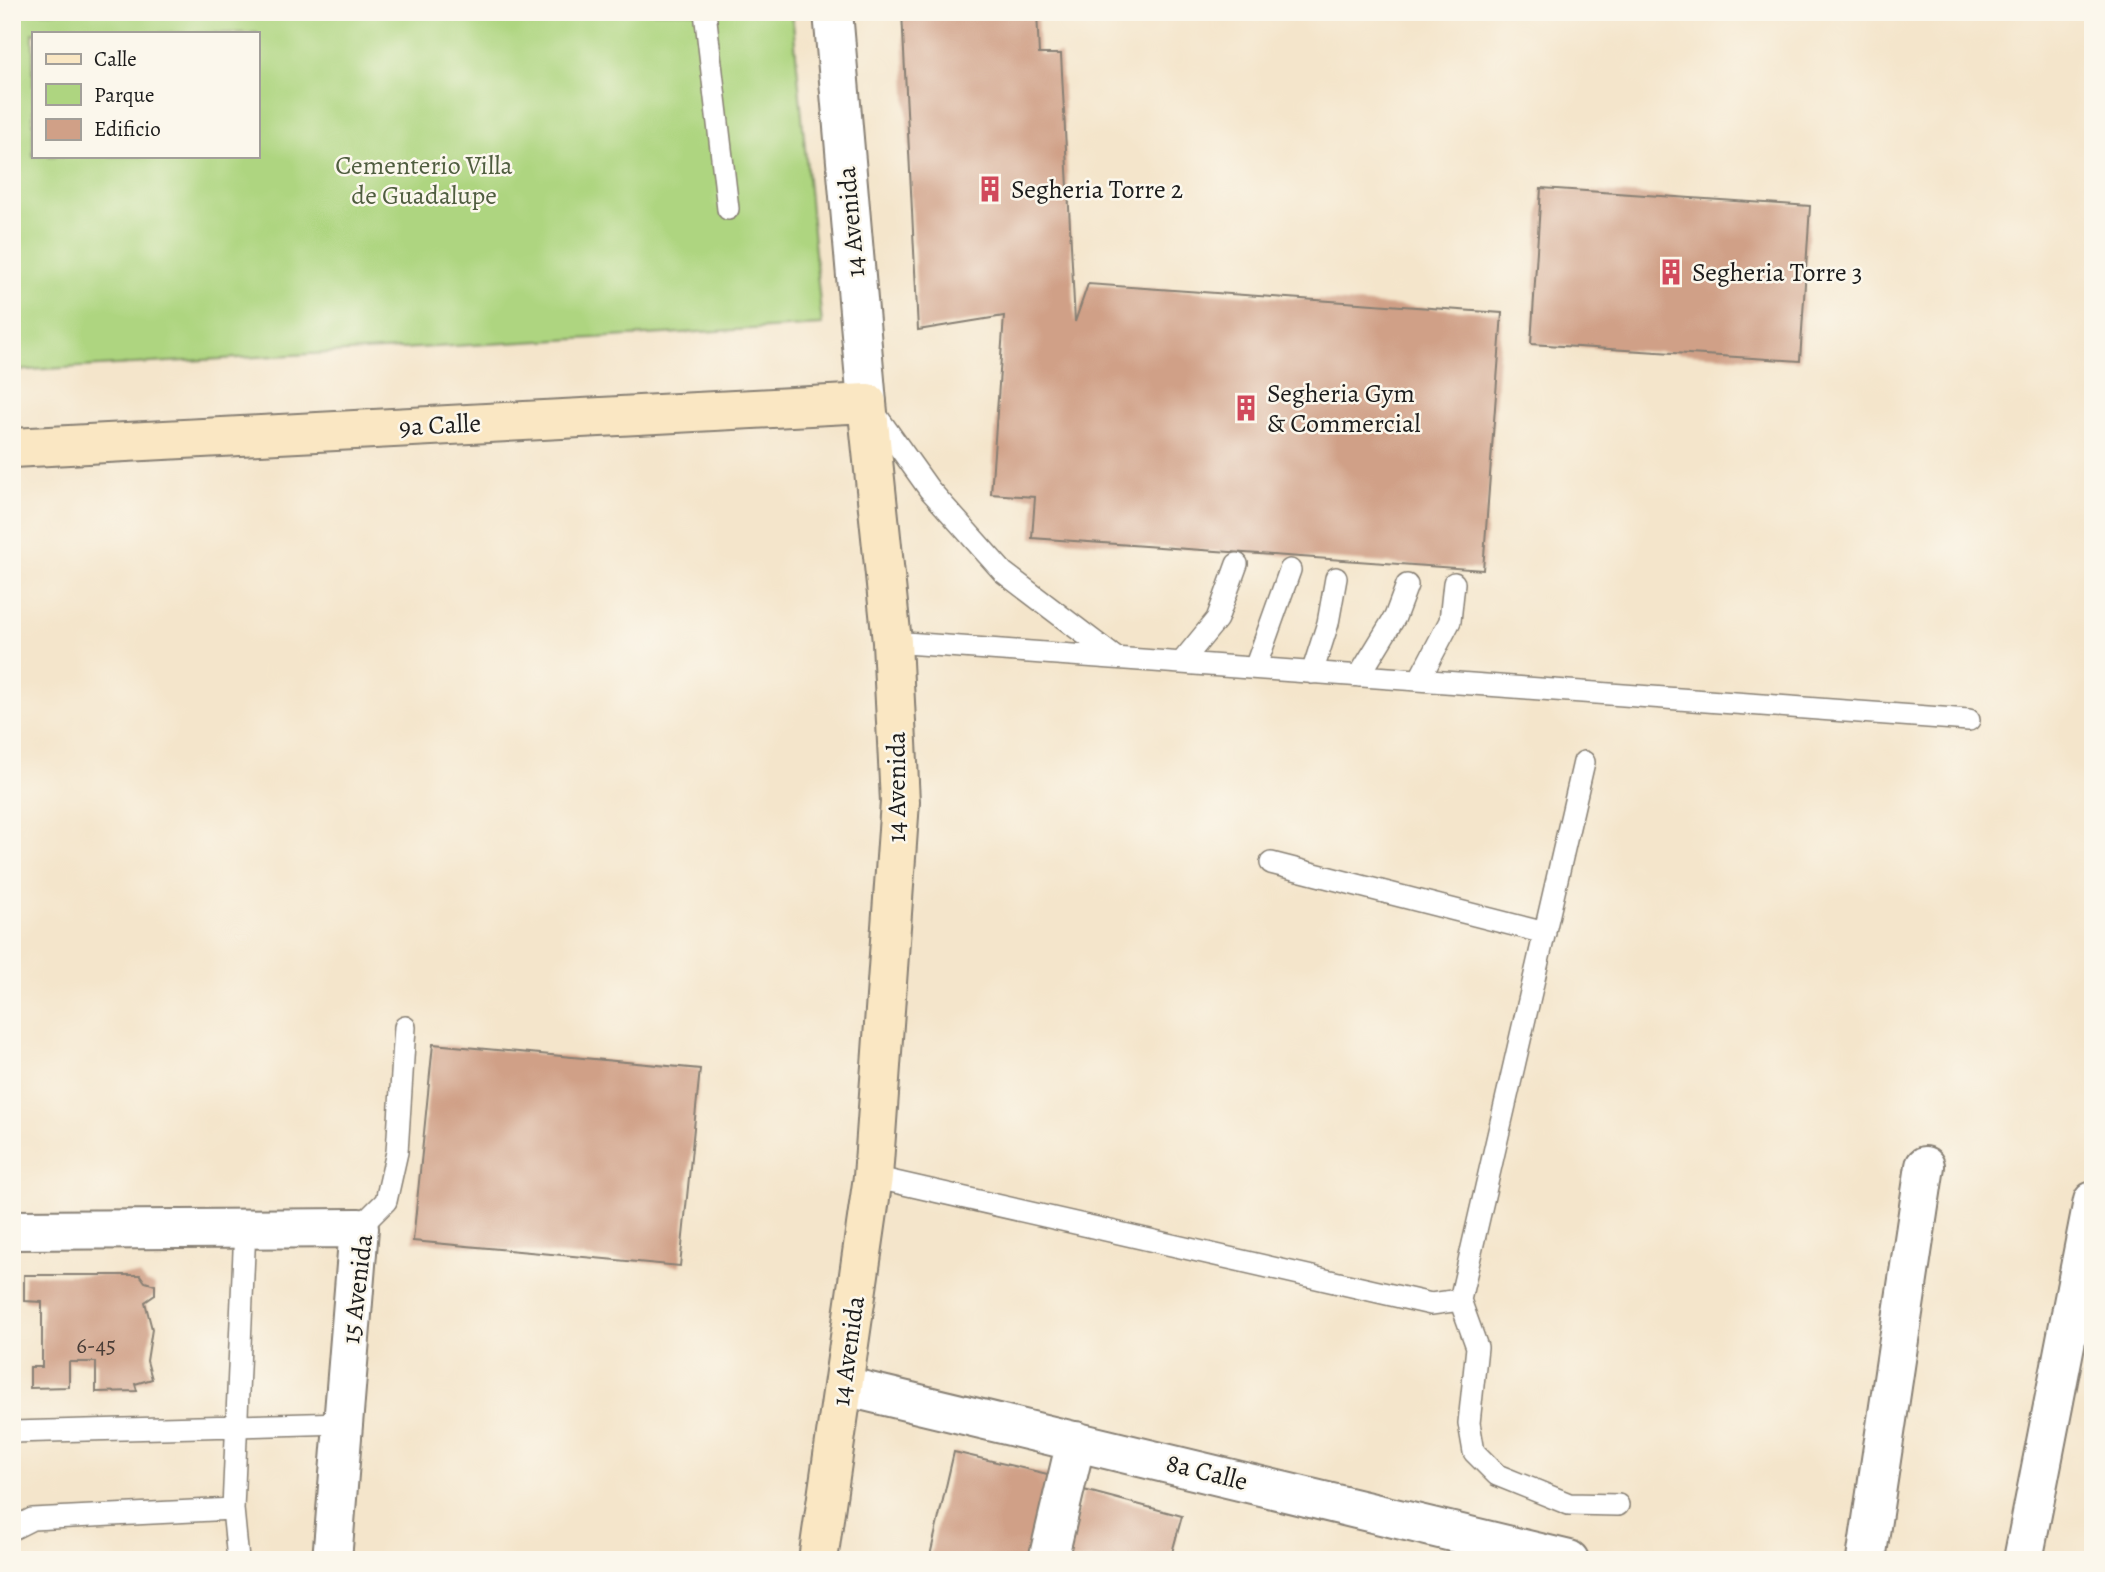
<svg xmlns="http://www.w3.org/2000/svg" width="2105" height="1572" viewBox="0 0 2105 1572" font-family="Alegreya,serif">
	<style>
		.green { fill: #aed580; stroke: #65784e; stroke-width: 2; fill-rule: evenodd }
		.building { fill: #d0a087 }
		.lines { fill: none; stroke-linecap: round; stroke-linejoin: round }
		.lane-casing { stroke: #888074; stroke-width: 24 }
		.street-casing { stroke: #888074; stroke-width: 42 }
		.secondary-casing { stroke: #888074; stroke-width: 42 }
		.lane { stroke: #fff; stroke-width: 21 }
		.street { stroke: #fff; stroke-width: 38 }
		.secondary { stroke: #fae7c3; stroke-width: 38 }
		.labels { text-anchor: middle; dominant-baseline: central; stroke-width: 5; stroke-linejoin: round; paint-order: stroke }
		.number-label { font-size: 23px; fill: #493d37 }
		.park-label { font-size: 26px; fill: #4f5d3f; stroke: #fbf7ec }
		.poi-label { font-size: 26px; fill: #1c1c1c; stroke: #fbf7ec; text-anchor: start }
		.street-label { font-size: 26px; fill: #1c1c1c; stroke: #fbf7ec }
	</style>
	<rect width="100%" height="100%" fill="#fbf7ec"/>
	<filter id="ink" filterUnits="userSpaceOnUse"><feTurbulence type="fractalNoise" baseFrequency=".0143" numOctaves="2"/><feDisplacementMap in="SourceGraphic" scale="14" xChannelSelector="R" yChannelSelector="G"/><feConvolveMatrix kernelMatrix="1 2 1 2 8 2 1 2 1" color-interpolation-filters="sRGB"/></filter>
	<filter id="wash" filterUnits="userSpaceOnUse"><feTurbulence type="fractalNoise" baseFrequency=".00686" numOctaves="4" result="noise"/><feDisplacementMap in="SourceGraphic" scale="28" xChannelSelector="R" yChannelSelector="G"/><feGaussianBlur stdDeviation="1.57" result="paint"/><feColorMatrix in="noise" values="0 0 0 0 0 0 0 0 0 0 0 0 0 0 0 0 0 1.4 0 .05"/><feComposite in="paint" operator="in"/></filter>
	<g filter="url(#wash)">
		<rect width="100%" height="100%" fill="#f4e5cb"/>
		<path class="green" d="M12,12h780l30,313 -810,46zM33,33h224v123h-224z"/>
		<g id="blocks">
			<path class="building" d="M902,12h135l2,42h22l14,268 13,-38 414,29 -19,257 -451,-32 3,-41 -44,-3 13,-178 -86,14z
				M1541,188l269,18 -10,155 -269,-17z
				M433,1044l267,25 -20,197 -267,-25z
				M24,1275h116l5,7 10,3v10l-10,7 7,27 -5,32 5,18 -17,5 2,7 -41,1v-30h-27v25l-39,1v-21h12v-65l-18,-1z
				M954,1452l102,24 -19,84h-108z
				M1084,1490l98,26 -12,44h-105z"/>
		</g>
	</g>
	<g filter="url(#ink)">
		<use href="#blocks" fill-opacity="0" stroke="#888074" stroke-width="2"/>
		<g class="lines">
			<g class="lane-casing">
				<path id="lane" d="M705,12l23,197
					M874,412l55,77 74,83 113,86
					M892,642l1077,78
					M1181,663l36,-44 20,-55
					M1255,668l35,-98
					M1312,673l16,-50 8,-45
					M1359,676l36,-59 12,-32
					M1419,680l31,-59 4,-38
					M1271,863l274,70
					M873,1177l558,127 29,-4 124,-538
					M359,1228l27,-27 11,-49 8,-125
					M1460,1300l17,47 -8,76 5,29 23,23 72,29 49,1
					M12,1432l332,-9
					M233,1509l12,-281
					M12,1529l20,-10 201,-10 5,51"/>
			</g>
			<g class="street-casing">
				<path id="street" d="M833,12l34,391
					M12,1230l347,-2 -27,332
					M844,1386l725,174
					M1048,1560l28,-119
					M1866,1560l59,-394
					M2023,1560l70,-359"/>
			</g>
			<g class="secondary-casing">
				<path id="secondary" d="M12,448l855,-45 25,239 8,160 -27,375 -55,383"/>
			</g>
			<use href="#lane" class="lane"/>
			<use href="#street" class="street"/>
			<use href="#secondary" class="secondary"/>
		</g>
	</g>
	<defs>
		<g id="building-bare" transform="scale(2.1)"><path d="M-4-6H4V6H1V3H-1V6H-4ZM-2.5-4.3h1.7v1.8h-1.7ZM.8-4.3h1.7v1.8H.8ZM-2.5-1h1.7V.8h-1.7ZM.8-1h1.7V.8H.8Z" fill="#d1495b" stroke="#fbf7ec" stroke-width="2.5" paint-order="stroke"/></g>
	</defs>
	<g fill-rule="evenodd">
		<use href="#building-bare" x="990" y="189"/>
		<use href="#building-bare" x="1671" y="272"/>
		<use href="#building-bare" x="1246" y="408"/>
	</g>
	<g class="labels">
		<g class="number-label">
			<text x="96" y="1345">6-45</text>
		</g>
		<g class="park-label">
			<text x="424" y="165">Cementerio Villa<tspan x="424" dy="30">de Guadalupe</tspan></text>
		</g>
		<g class="poi-label">
			<text x="1011" y="189">Segheria Torre 2</text>
			<text x="1692" y="272">Segheria Torre 3</text>
			<text x="1267" y="393">Segheria Gym<tspan x="1267" dy="30">&amp; Commercial</tspan></text>
		</g>
		<g class="street-label">
			<text transform="translate(851 222) rotate(-95)">14 Avenida</text>
			<text transform="translate(440 425) rotate(-3)">9a Calle</text>
			<text transform="translate(896 787) rotate(-90)">14 Avenida</text>
			<text transform="translate(357 1289) rotate(-83)">15 Avenida</text>
			<text transform="translate(848 1351) rotate(-82)">14 Avenida</text>
			<text transform="translate(1207 1472) rotate(14)">8a Calle</text>
		</g>
	</g>
	<rect width="2105" height="1572" fill="none" stroke="#fbf7ec" stroke-width="42"/>
	<rect x="32" y="32" width="228" height="126" fill="#fbf7ec" stroke="#a29f99" stroke-width="2"/>
	<rect x="46" y="54" width="35" height="10" fill="#fae7c3" stroke="#a29f99" stroke-width="2"/>
	<text x="94" y="66" font-size="21" fill="#1c1c1c">Calle</text>
	<rect x="46" y="84" width="35" height="21" fill="#aed580" stroke="#a29f99" stroke-width="2"/>
	<text x="94" y="102" font-size="21" fill="#1c1c1c">Parque</text>
	<rect x="46" y="119" width="35" height="21" fill="#d0a087" stroke="#a29f99" stroke-width="2"/>
	<text x="94" y="136" font-size="21" fill="#1c1c1c">Edificio</text>
</svg>
